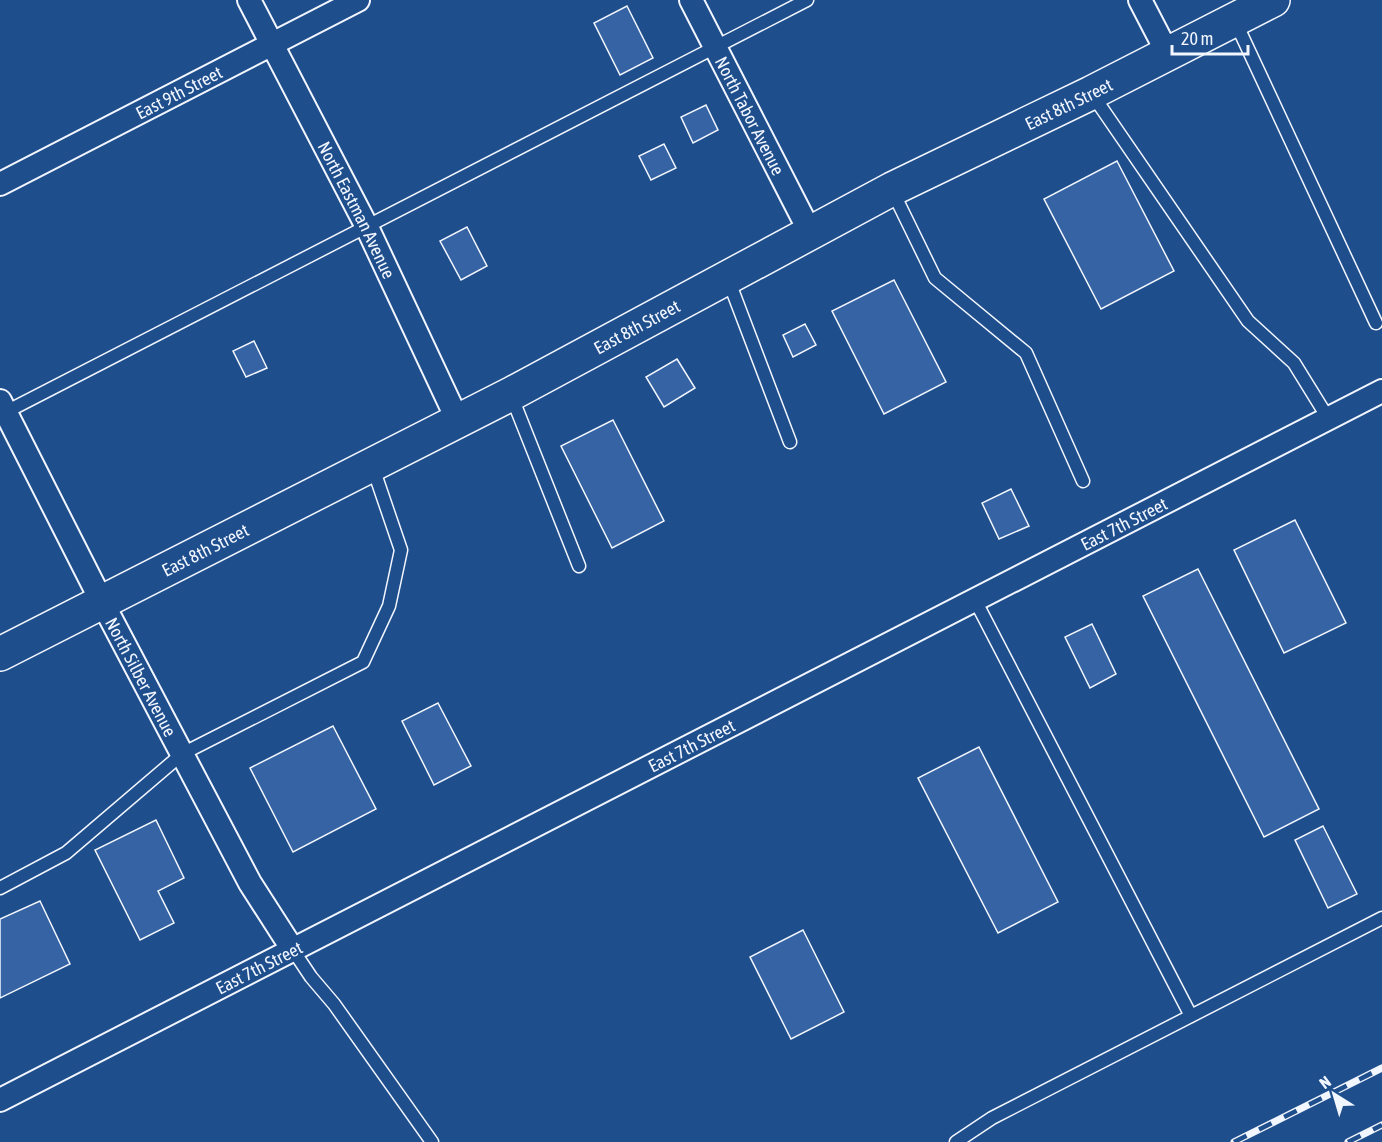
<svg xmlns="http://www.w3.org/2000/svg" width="1382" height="1142" viewBox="0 0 1382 1142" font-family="'Asap Condensed',sans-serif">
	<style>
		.building { fill: #3563a3; stroke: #f2f6ff; stroke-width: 1.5 }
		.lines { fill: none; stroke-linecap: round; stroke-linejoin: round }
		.lane-casing { stroke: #f2f6ff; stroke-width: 15 }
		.street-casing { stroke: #f2f6ff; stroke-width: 26 }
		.secondary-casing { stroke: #f2f6ff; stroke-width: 36 }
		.lane { stroke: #1f4e8c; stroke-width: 12 }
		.street { stroke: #1f4e8c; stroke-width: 22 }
		.secondary { stroke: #1f4e8c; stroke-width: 33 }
		.rail-casing { stroke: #f2f6ff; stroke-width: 7 }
		.rail { stroke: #1f4e8c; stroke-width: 4.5; stroke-dasharray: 14; stroke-linecap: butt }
		.labels { text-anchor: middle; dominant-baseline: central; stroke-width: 4.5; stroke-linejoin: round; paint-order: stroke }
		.street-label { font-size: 18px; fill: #f2f6ff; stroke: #1f4e8c }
	</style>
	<rect width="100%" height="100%" fill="#1f4e8c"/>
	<path class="building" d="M627,6l26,52 -33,17 -26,-52z
		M706,105l12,25 -25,13 -12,-26z
		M664,144l12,24 -25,12 -12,-24z
		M1117,161l57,110 -73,38 -57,-110z
		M467,227l20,39 -26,14 -21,-39z
		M894,280l52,102 -62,32 -52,-103z
		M805,324l11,21 -23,12 -10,-22z
		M254,341l13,27 -21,9 -13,-26z
		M677,359l18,29 -31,19 -18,-30z
		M613,420l51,101 -52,27 -51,-102z
		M1011,489l18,37 -30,13 -17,-36z
		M1295,520l51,103 -62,30 -50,-103z
		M1198,569l121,240 -55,28 -121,-241z
		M1092,624l24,50 -26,14 -25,-51z
		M438,703l33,63 -37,19 -32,-64z
		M333,726l43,83 -83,43 -43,-84z
		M979,747l79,155 -60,31 -80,-155z
		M156,820l28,58 -26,13 16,32 -34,17 -45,-90z
		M1323,826l34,68 -29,14 -33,-68z
		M40,901l30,63 -70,34v-79z
		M803,930l41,82 -53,27 -41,-82z"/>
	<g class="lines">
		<g class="lane-casing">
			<path id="lane" d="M1235,21l141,302
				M1092,94l156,227 46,42 34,55
				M892,190l43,88 91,75 57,128
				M728,279l62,163
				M511,395l68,171
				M2,414l805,-414
				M975,600l216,416
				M0,888l66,-35 116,-99 181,-92 26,-56 12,-56 -29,-85
				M293,950l18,27 23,27 98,138
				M956,1142l36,-24 390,-200"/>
		</g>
		<g class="street-casing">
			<g id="street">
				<path id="s1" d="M249,0l117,225 92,196"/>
				<path id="s2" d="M691,0l119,232"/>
				<path d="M1140,0l28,54"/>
				<path id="s3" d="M0,184l358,-184"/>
				<path id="s4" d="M0,401l102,201 148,281 43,67"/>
				<path id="s5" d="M0,1100l1382,-709"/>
			</g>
		</g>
		<g class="secondary-casing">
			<g id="secondary">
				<path id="s6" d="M0,654l511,-260 381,-205 199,-96 182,-93"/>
			</g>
		</g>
		<use href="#lane" class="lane"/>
		<use href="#street" class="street"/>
		<use href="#secondary" class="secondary"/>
		<g class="rail-casing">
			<path id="rail" d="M1234,1142l148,-74
				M1348,1142l34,-17"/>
		</g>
		<use href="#rail" class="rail"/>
	</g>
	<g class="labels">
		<g class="street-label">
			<text stroke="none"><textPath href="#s3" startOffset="201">East 9th Street</textPath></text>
			<text stroke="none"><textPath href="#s6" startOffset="1202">East 8th Street</textPath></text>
			<text stroke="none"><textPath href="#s2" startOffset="130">North Tabor Avenue</textPath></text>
			<text stroke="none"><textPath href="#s1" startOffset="236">North Eastman Avenue</textPath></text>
			<text stroke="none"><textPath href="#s6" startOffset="716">East 8th Street</textPath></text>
			<text stroke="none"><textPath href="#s5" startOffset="1263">East 7th Street</textPath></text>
			<text stroke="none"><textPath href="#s6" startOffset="230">East 8th Street</textPath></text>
			<text stroke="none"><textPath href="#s4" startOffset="310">North Silber Avenue</textPath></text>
			<text stroke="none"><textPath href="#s5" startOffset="777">East 7th Street</textPath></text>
			<text stroke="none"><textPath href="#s5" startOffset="291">East 7th Street</textPath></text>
		</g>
	</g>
	<g transform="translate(1334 1094) rotate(323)" stroke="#1f4e8c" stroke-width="4.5" paint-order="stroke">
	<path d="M0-4.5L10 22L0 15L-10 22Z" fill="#f2f6ff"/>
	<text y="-9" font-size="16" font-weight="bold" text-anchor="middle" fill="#f2f6ff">N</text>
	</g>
	<path d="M1172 45v9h76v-9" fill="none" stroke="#f2f6ff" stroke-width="3"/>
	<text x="1181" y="45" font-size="18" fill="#f2f6ff" stroke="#1f4e8c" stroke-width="4.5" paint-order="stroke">20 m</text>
</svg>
